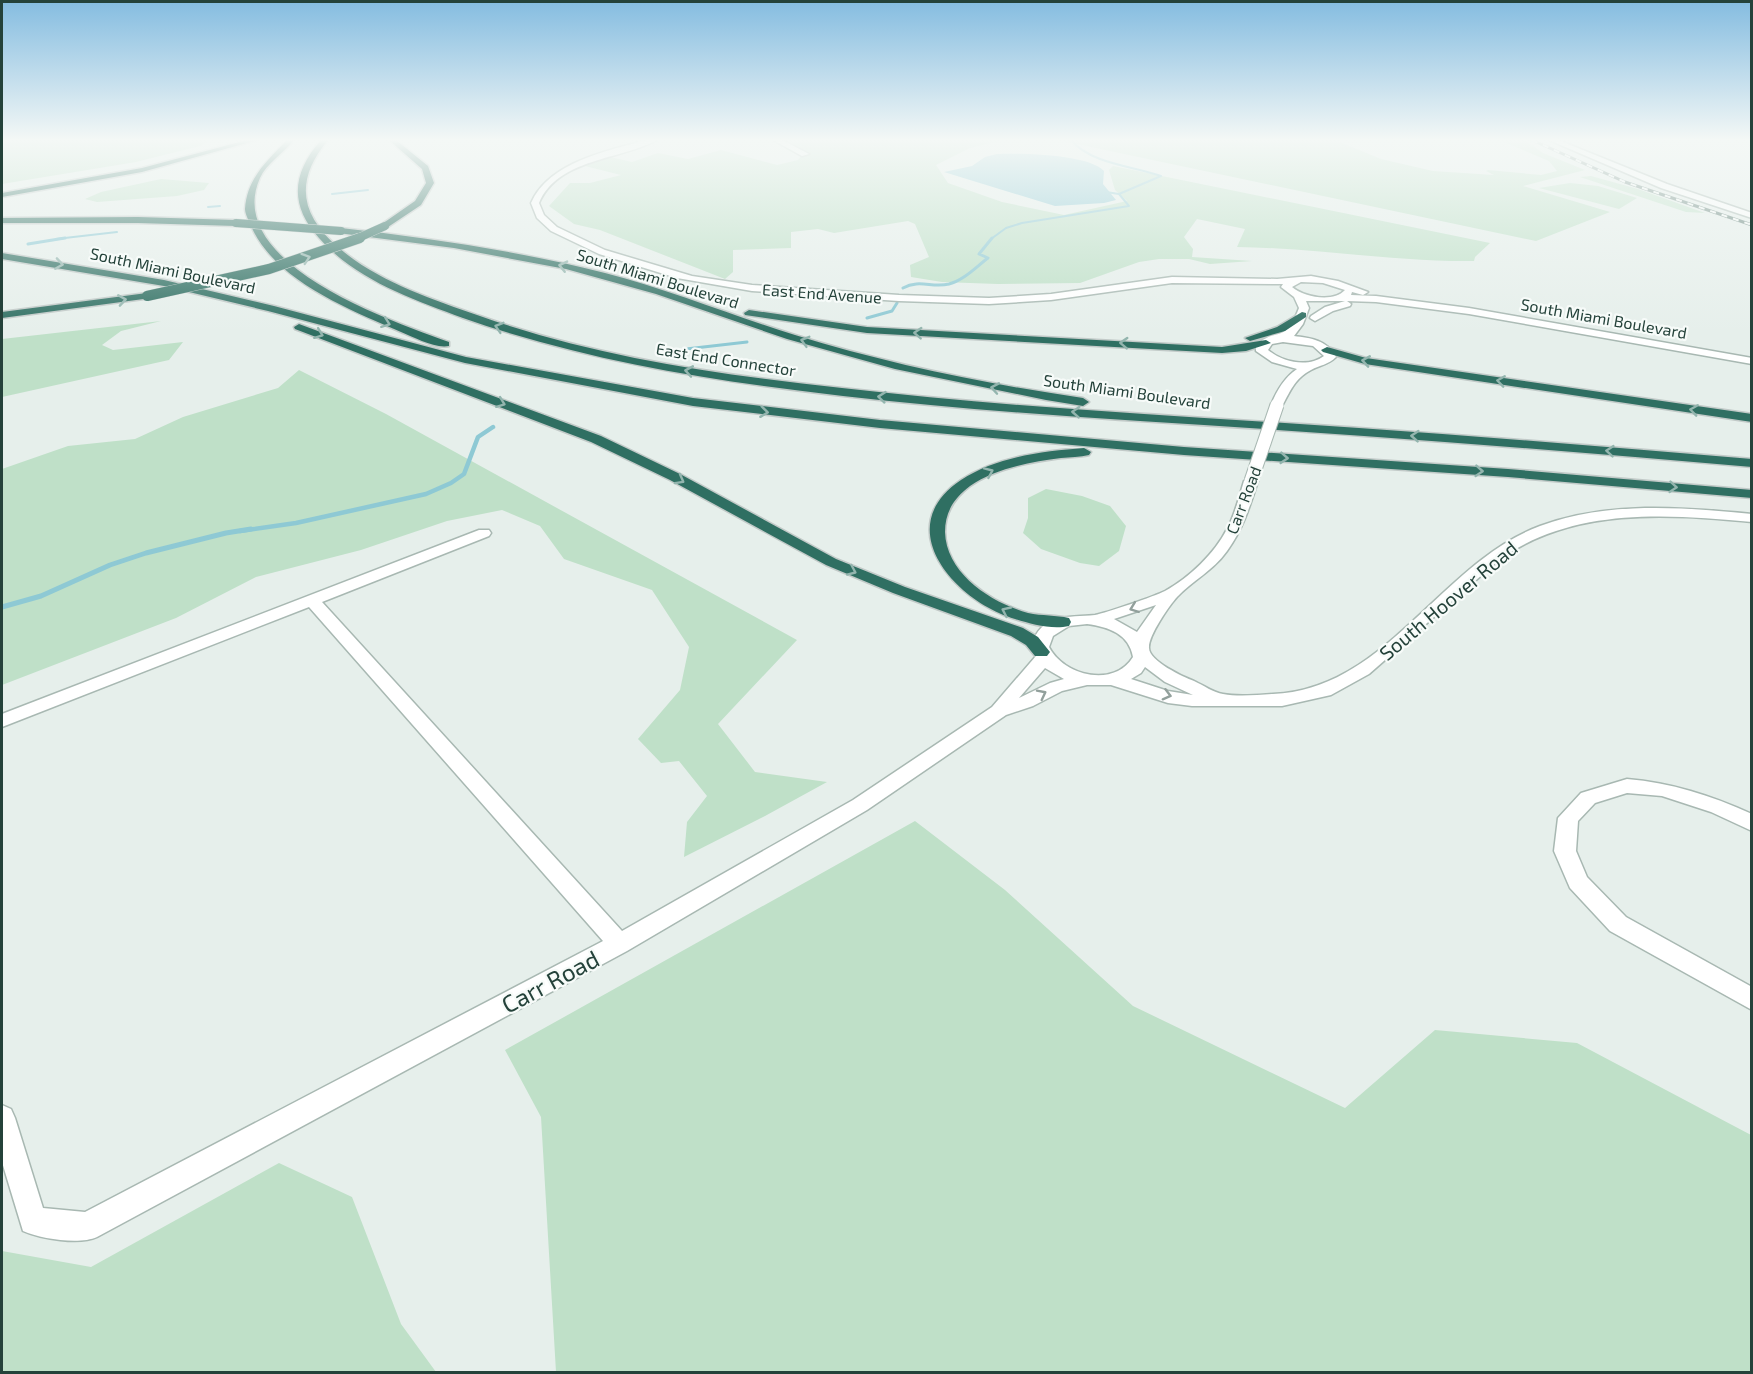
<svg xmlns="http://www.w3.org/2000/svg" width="1753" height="1374" viewBox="0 0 1753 1374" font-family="'Exo 2',sans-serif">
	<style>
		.green { fill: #bfe0c8 }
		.water { fill: #8ec9d4 }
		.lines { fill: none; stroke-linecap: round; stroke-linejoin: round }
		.stream-far3 { stroke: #8ec9d4; stroke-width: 2 }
		.stream-far2 { stroke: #8ec9d4; stroke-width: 3 }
		.stream-far1 { stroke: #8ec9d4; stroke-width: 4.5 }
		.stream { stroke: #8ec9d4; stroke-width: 5 }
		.minor-casing { stroke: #a8b8b2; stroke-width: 3 }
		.highway-casing { stroke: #c2cac8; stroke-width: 3 }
		.minor { fill: #fff; fill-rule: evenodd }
		.highway { fill: #2f6f62; fill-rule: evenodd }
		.rail-casing { stroke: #5f7d75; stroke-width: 3 }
		.rail { stroke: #f7fbf9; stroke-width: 2; stroke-dasharray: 6; stroke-linecap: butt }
		.minor-bridge-casing { stroke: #a8b8b2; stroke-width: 15; stroke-linecap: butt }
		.highway-bridge-far1-casing { stroke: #c2cac8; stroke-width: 9; stroke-linecap: butt }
		.highway-bridge-casing { stroke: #c2cac8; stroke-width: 11; stroke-linecap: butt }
		.minor-bridge { stroke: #fff; stroke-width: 13 }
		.highway-bridge-far1 { stroke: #2f6f62; stroke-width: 8 }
		.highway-bridge { stroke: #2f6f62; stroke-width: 10 }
		.oneway { stroke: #93b5ae }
		.oneway2 { stroke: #92a09c }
		.labels { text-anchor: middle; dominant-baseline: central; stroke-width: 4.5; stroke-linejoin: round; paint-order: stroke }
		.far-street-label { font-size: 16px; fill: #24423a; stroke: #f7fbf9 }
		.street-label { font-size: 20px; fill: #24423a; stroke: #f7fbf9 }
		.near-street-label { font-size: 24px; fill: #24423a; stroke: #f7fbf9 }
	</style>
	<rect width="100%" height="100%" fill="#e6efeb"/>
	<path class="green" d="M2,140h206l-8,6 -64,16 -134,22z
		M780,140l219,1 -29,7 -34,17 12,18 54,19 62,13 63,-14 -12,-11 -6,-20 4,-4 377,77 -15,14 -1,4c-79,1 -158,-13 -237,-14l8,-18 -48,-10 -13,18 9,12 -1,8 60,4 -42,3 -21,-5h-30l-20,3 -59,21 -82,1 -56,-2 -31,-5 -1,-12 19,-8 -14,-33 -7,-3 -74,12 -16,-4 -27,3v16l-58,2v22l-8,7 -125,-49 -26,-6 -25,-18 21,-23h20l31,-8 -36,-9 25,-9 22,5 26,-9 30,6 33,-9 56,15 21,-5 6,-8z
		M1058,140h277l46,19 52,12 61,4 -8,-4 2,-1 53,5 16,-4 -8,-10 -50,-21h25l19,13 42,17 -62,16 87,26 -74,29z
		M1591,176l47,13 67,24 -19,-1 -106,-35z
		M161,179l48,4 -5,7 -27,6 -80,6 -12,-3 16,-7z
		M1570,183l28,3 39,12 -18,11 -80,-21z
		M161,321l-40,10 -19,14 11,5 70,-8 -14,18 -167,37v-58z
		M299,370l87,44 411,226 -79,84 37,48 72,10 -62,34 -81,41 3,-35 20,-26 -28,-35 -18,2 -23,-24 42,-49 9,-43 -37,-57 -88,-31 -24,-33 -38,-16 -55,11 -86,29 -105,27 -80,41 -174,67v-216l66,-23 67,-7 48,-22 95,-29z
		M1046,489l36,7 28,10 16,20 -7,25 -20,15 -19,-3 -39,-14 -18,-16 5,-15v-20z
		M915,821l90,69 128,116 212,102 90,-78 142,13 174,92v237h-1195l-15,-255 -36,-67z
		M279,1163l73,34 49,127 35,48h-434v-121l89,16z"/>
	<path class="water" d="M997,154c24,-1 91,0 107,17l-1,13 13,16 -12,3 -49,3 -111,-34 28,-6 13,-9z"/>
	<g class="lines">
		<path class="stream-far3" d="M1071,140c20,24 62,26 90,36l-42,18 -13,-2
			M332,194l36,-4
			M208,207l12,-1
			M56,239l61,-7
			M991,239l15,-11 16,-5 107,-17 -10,-12"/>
		<path class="stream-far2" d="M28,244l37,-6
			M903,288c16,-9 29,0 46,-4 15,-4 27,-17 39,-26l-9,-4 13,-16
			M867,318l25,-7 5,-8
			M675,354l11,-5 61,-7"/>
		<path class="stream-far1" d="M240,531l56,-8 130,-29 25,-11 13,-9 14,-37 15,-10"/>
		<path class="stream" d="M2,607l39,-11 69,-31 36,-12 80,-20 25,-4"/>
		<g class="minor-casing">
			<path id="minor" d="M646,140h11c-36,20 -99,18 -118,63l5,12 13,12 48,23 87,26 60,9 147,10 90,3 62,-4 121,-17 105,2 34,-3 27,5 30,11 -5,3 -11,-3 -1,3 25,1 93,12 283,50v6l-283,-50 -93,-12 -29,-1 4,3 -1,2 -17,5 -18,10 -5,-3 1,-2 14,-9 20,-6h-39l3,7 -6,16 -9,12c17,2 33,4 42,21 -8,8 -16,8 -25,13 -17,9 -21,22 -30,38l-4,1 -6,-4c6,-15 13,-27 26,-36l-25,-7 -16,-11v-5c19,-20 29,0 43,-38l-5,-11 -13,-10 2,-3 -111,-1 -121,17 -62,4 -90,-3 -147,-10 -75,-13 -78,-24 -48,-23 -14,-13 -6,-15c18,-41 76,-52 115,-63zM1301,282l22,1 22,7c-12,13 -41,7 -53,-3zM1283,342l30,4 11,10c-16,12 -42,6 -56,-6l4,-6z
				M773,140h9l27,14 -7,2z
				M1549,140h9l109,44 85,29v5l-91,-30z
				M1251,477l7,4c-8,25 -15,48 -31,70 -14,20 -34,29 -50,46 -8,9 -29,39 -28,51 0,13 34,29 45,33 9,4 20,12 29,13 15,3 34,1 50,0 114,-5 167,-131 267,-168 67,-25 142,-19 212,-12v8c-86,-8 -178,-15 -252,37l-131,115 -38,21 -49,11h-90l-24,-3 -57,-18h-24l-25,6 -29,15 -27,9 -139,95 -240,141 -530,286c-17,8 -56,2 -74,-6l-21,-69v-57l9,4 4,9 28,90 42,4 518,-271 -294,-334 -307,120v-13l477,-184h10l2,3 -2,3 -167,66 300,329 231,-131 139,-93 44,-51 -5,-9c10,-35 37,-29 64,-32 11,-2 60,-19 70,-24 24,-13 50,-38 62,-62 8,-14 12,-32 17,-48zM1156,605l-19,27 -23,-13zM1087,624c22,3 42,10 46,33 -19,31 -69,19 -84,-10l4,-11 16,-10zM1145,667l20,15 28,13 -25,-4 -37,-12 10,-6zM1045,668l19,11 -14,4 -31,15z
				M1627,779c45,4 83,16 125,35v17l-41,-19 -49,-16 -35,-3 -32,10 -17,18 -2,30 11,26 39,40 126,70v23l-142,-79 -40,-43 -16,-37 4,-33 23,-25z"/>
		</g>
		<g class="highway-casing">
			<path id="highway" d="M247,140h11l-116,32 -140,25v-4l140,-25z
				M287,140h7c-9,12 -28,24 -34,38 -38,85 131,143 189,164v4c-14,3 -35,-9 -48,-14 -51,-22 -127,-52 -150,-106 -2,-5 -6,-12 -6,-17 2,-31 22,-48 42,-69z
				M321,140h7c-33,40 -29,74 11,108 40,34 92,51 141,68 116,41 240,59 362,72 172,20 345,28 517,40 131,9 262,20 393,31v8c-129,-11 -259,-22 -388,-31 -174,-13 -348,-20 -521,-40 -129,-15 -257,-35 -380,-78 -51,-19 -107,-38 -144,-80 -30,-33 -27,-65 2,-98z
				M389,140h7l32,26 6,17 -13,22 -36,24 -4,-3 1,-2 33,-23 11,-18 -4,-14z
				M138,217l98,3 4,3 -4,3 -98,-3h-136v-5z
				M341,228c89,10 177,23 264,45 65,17 126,42 190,62 94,29 191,49 288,63l6,4 -6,4 -37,-6 -151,-31 -108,-30 -131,-45 -90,-25 -112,-21 -116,-15 -1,-2z
				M2,253l162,27 110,26 192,51 227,41 187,22 304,27 324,22 244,21v8l-244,-21 -324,-22 -304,-27 -187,-22 -228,-43 -197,-52 -104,-25 -162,-27z
				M147,293l5,3 -1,2 -149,20v-6z
				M749,310l118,17 355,20 44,-7 5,3 -25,8 -24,2 -355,-20 -122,-18 -1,-2z
				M1302,312l4,1v4l-21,14 -35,10 -5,-3 32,-11z
				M299,324l302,112 79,38 156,85 69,28 118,41 15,9 12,15 -3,4h-12l-9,-11 -15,-9 -118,-43 -67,-28 -156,-85 -79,-38 -296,-113 -1,-2z
				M1327,347l39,11 386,56v8l-387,-58 -42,-12 -2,-2z
				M1084,448l7,4 -2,3c-9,2 -19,2 -28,3 -30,4 -65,10 -91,28 -16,12 -25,26 -25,46 1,42 47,71 83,81 14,3 28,2 41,5l2,4 -2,4c-17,4 -38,-2 -54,-7 -59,-17 -126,-91 -54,-139 35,-23 82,-29 123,-32z"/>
		</g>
		<use href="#minor" class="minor"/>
		<use href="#highway" class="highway"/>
		<g class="rail-casing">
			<path id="rail" d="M1532,140l93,42 127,43"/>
		</g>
		<use href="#rail" class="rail"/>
		<g class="minor-bridge-casing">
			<path id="minor-bridge" d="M1251,481l26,-76"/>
		</g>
		<g class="highway-bridge-far1-casing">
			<path id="highway-bridge-far1" d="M236,223l105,8
				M356,239l29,-13"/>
		</g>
		<g class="highway-bridge-casing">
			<path id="highway-bridge" d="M147,296l122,-27 91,-31"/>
		</g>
		<use href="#minor-bridge" class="minor-bridge"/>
		<use href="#highway-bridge-far1" class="highway-bridge-far1"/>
		<use href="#highway-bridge" class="highway-bridge"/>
	</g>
	<defs><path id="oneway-chevron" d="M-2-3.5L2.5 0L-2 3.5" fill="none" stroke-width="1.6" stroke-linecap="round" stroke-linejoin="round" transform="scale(1.5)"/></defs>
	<g class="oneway">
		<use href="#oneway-chevron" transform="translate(306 258) rotate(-18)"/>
		<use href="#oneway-chevron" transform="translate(59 264) rotate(9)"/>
		<use href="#oneway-chevron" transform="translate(563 266) rotate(-167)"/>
		<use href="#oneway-chevron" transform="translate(122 300) rotate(-9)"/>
		<use href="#oneway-chevron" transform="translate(386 323) rotate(21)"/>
		<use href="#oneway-chevron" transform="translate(499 327) rotate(-163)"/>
		<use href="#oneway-chevron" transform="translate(918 333) rotate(-177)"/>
		<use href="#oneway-chevron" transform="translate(319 334) rotate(21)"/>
		<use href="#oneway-chevron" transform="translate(805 341) rotate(-164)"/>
		<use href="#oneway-chevron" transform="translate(1124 343) rotate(-177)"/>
		<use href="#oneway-chevron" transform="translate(1366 361) rotate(-171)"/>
		<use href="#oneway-chevron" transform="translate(689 371) rotate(-170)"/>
		<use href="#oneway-chevron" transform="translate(1501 381) rotate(-172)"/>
		<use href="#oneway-chevron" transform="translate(995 388) rotate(-170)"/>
		<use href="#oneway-chevron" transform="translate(882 397) rotate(-174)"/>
		<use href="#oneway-chevron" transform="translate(501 403) rotate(21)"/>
		<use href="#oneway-chevron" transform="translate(1694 410) rotate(-172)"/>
		<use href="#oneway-chevron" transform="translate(764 412) rotate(7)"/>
		<use href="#oneway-chevron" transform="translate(1076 412) rotate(-176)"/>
		<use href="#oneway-chevron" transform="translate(1415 436) rotate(-176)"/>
		<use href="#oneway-chevron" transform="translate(1610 451) rotate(-175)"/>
		<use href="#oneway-chevron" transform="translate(1284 458) rotate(4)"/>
		<use href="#oneway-chevron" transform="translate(1479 471) rotate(4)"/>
		<use href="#oneway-chevron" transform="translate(989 472) rotate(-24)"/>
		<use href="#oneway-chevron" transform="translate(680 480) rotate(29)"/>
		<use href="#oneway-chevron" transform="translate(1673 487) rotate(5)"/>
		<use href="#oneway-chevron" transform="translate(852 571) rotate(24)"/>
		<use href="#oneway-chevron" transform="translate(1006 611) rotate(-155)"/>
	</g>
	<g class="oneway2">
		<use href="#oneway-chevron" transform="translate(1134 608) rotate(159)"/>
		<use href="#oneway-chevron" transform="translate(1042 694) rotate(-27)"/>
		<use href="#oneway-chevron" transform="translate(1167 695) rotate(15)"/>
	</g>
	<linearGradient id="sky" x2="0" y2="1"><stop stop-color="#84bce0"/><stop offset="0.42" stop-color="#f4f8f6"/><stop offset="1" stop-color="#f4f8f6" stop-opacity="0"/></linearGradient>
	<rect width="1753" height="333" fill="url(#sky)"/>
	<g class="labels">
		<g class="far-street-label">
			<text transform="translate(173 270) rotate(12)">South Miami Boulevard</text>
			<text transform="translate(658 278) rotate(17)">South Miami Boulevard</text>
			<text transform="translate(822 293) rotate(4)">East End Avenue</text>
			<text transform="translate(1604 318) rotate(10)">South Miami Boulevard</text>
			<text transform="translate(726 359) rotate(9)">East End Connector</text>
			<text transform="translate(1127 391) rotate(8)">South Miami Boulevard</text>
			<text transform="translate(1243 500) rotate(-69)">Carr Road</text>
		</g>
		<g class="street-label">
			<text transform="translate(1448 600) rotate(-40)">South Hoover Road</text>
		</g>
		<g class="near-street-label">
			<text transform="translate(550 981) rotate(-28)">Carr Road</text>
		</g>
	</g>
	<rect width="1753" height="1374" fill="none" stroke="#24423a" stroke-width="6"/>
</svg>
